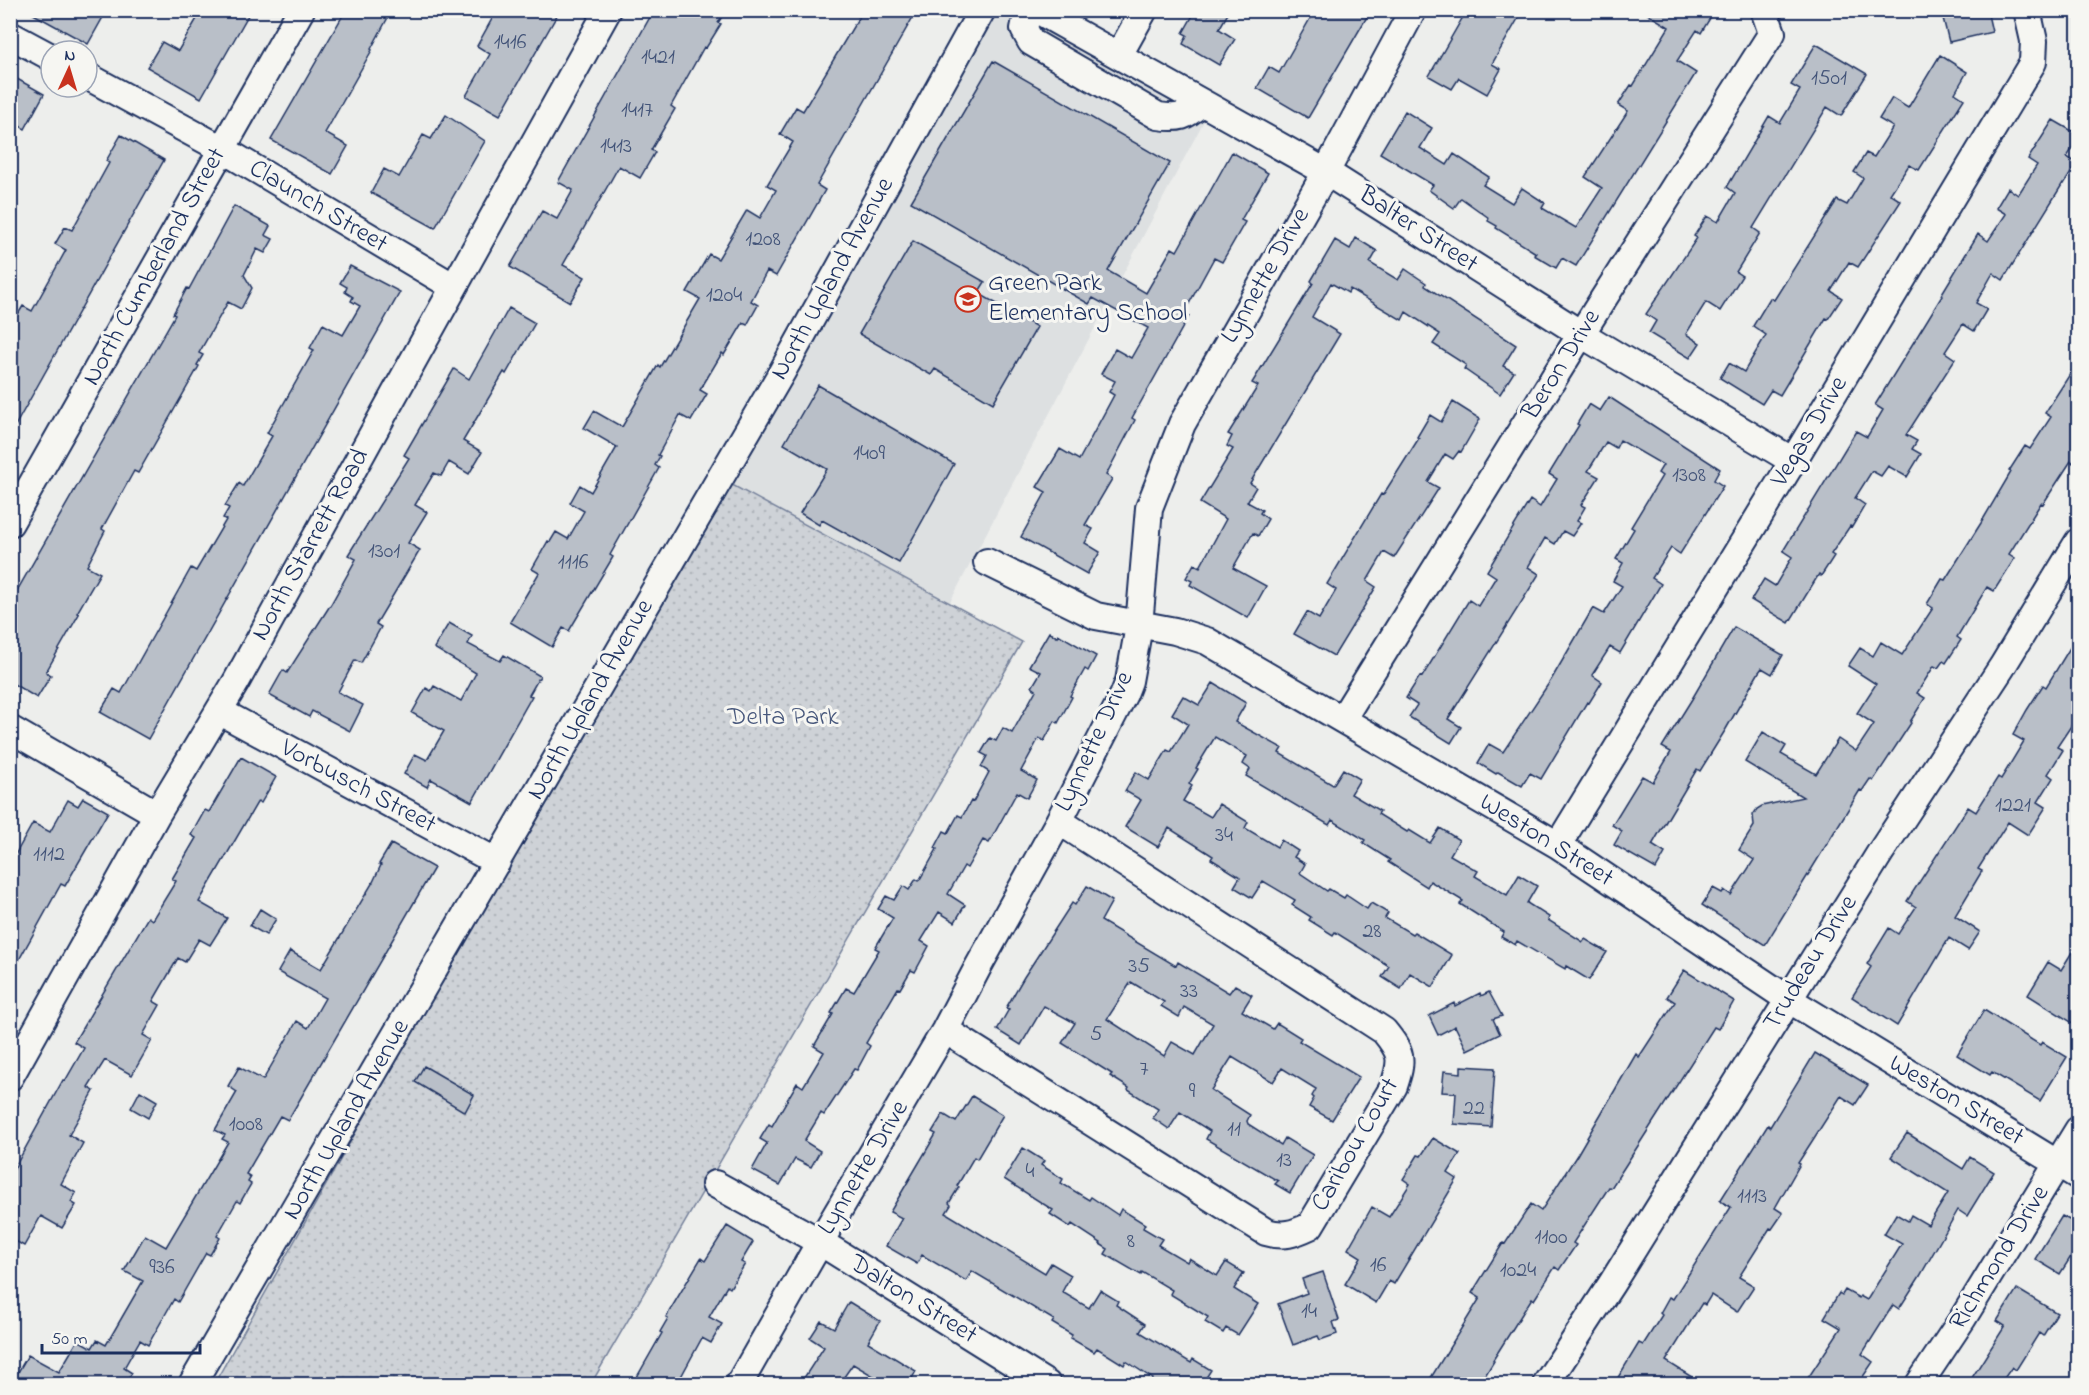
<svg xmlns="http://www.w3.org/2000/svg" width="2089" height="1395" viewBox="0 0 2089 1395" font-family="'Indie Flower',sans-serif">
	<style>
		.built { fill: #dde0e1 }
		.park { fill: url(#park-dots); stroke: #74809a; stroke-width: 1.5 }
		.building { fill: #b9bfc8; stroke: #1b2f5e; stroke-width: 1.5; fill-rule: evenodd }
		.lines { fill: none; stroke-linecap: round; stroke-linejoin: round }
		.minor-casing { stroke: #1b2f5e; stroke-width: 30 }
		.minor { stroke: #f6f6f2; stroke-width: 26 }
		.labels { text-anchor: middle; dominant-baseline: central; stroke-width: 6; stroke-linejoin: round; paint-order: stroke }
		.number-label { font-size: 22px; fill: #425378 }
		.street-label { font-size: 26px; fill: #1b2f5e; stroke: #f6f6f2 }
		.poi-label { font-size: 26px; fill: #1b2f5e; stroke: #f6f6f2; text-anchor: start }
		.park-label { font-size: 26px; fill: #48587c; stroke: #f6f6f2 }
	</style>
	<defs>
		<pattern id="park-dots" width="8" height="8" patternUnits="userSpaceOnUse" patternTransform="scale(1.5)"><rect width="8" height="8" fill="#ced2d7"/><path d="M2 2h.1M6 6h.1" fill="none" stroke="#b0b5bb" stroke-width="1.8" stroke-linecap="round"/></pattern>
	</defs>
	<rect width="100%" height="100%" fill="#edeeec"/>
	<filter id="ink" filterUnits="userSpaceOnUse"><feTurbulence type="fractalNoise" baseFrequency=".0167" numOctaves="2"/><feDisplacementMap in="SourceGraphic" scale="12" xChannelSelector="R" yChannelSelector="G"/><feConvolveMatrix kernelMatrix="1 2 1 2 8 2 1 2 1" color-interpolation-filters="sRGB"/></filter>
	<g filter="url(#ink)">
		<path class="built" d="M991,11h17l198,106 -256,485 -227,-122z"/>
		<path class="park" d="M723,480l299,162 -431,742h-377z"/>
		<path class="building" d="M26,10h81l-19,34z
			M202,10h49l-50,88 -54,-31 15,-25 16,9z
			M346,10h46l-21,39 1,1 -47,83 23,13 -16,28 -61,-34z
			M497,10h63l-60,105 -34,-19 24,-42 -13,-8z
			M654,10h72l-8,13 3,1 -15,24 -2,-1 -33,59 4,3 -24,41 4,2 -15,26 -21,-12 -56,99 22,12 -15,25 -60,-35 32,-56 15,8 16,-29 -15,-8z
			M863,10h54l-100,175 8,5 -49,86 -9,-5 -16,30 7,4 -11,20 -4,-2 -19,32 -2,-2 -22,37 7,4 -16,27 -11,-6 -22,40 2,1 -5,9 4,3 -49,87 3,2 -44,74 -6,-3 -11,19 -42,-25 29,-49 -7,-4 16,-28 2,1 6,-10 12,7 16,-28 -14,-8 10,-18 11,7 26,-45 -33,-19 10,-17 28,16 36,-62 2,2 40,-68 -13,-7 22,-38 9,5 29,-49 13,8 16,-28 -9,-5 26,-43 -13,-8 16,-27 7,4z
			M1196,10h34l-11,19 16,10 -16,26 -36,-21 4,-9 -4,-2z
			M1315,10h56l-63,108 -51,-30 12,-21 10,6z
			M1467,10h40l12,7 -27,47 9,5 -14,25 -28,-16 -7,11 -23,-13z
			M1641,10h74l-14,23 -4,-3 -20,31 19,12 -120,193 -14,-8 -6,10 -22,-13 2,-2 -40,-25 1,-2 -9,-5 1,-3 -28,-20 -7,10 -25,-18 4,-5 -53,-32 25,-42 27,17 -12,20 27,17 7,-11 35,23 -6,8 29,18 10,-15 23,15 -3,5 34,20 26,-40 -17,-11 43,-66 -10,-6 13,-20 2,1 36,-59z
			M1941,10h46l5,22 -43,10z
			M1816,44l51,30 -26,42 -14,-9 -74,121 7,5 -24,39 6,4 -22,35 -14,-9 -20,32 14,9 -10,15 -41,-25 7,-12 -10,-7 51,-76 -3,-2 13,-20 11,6 17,-29 -8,-6 42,-71 11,7 20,-33 -9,-5z
			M1940,55l27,17 -12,21 9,6 -45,71 -10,-5 -19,29 11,7 -43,66 -9,-5 -18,29 11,7 -14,21 -2,-1 -46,77 -9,-5 -9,14 -42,-26 9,-15 15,9 22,-37 -13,-9 17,-28 4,2 63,-100 10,5 16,-27 -9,-6 12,-19 8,4 19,-30 -14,-8 13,-21 16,10z
			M993,61l177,102 -62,108 38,22 26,-45 5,3 55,-99 36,21 -27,47 4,2 -23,40 -8,-4 -30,55 5,3 -57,102 3,2 -29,55 6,4 -27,46 8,4 -8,14 15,9 -13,22 -66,-37 25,-45 -9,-5 23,-38 19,11 35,-65 -5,-3 6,-11 -14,-7 14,-25 16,9 17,-30 -55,-30 -4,6 -178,-102z
			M10,75l34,19 -19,35 -15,-8z
			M446,115l39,26 -50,87 -64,-35 13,-24 15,8 24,-42 8,4z
			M2053,120l26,15v4l-12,18 10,6 -13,21 -1,-1 -60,97 -10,-7 -17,30 11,6 -13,22 -11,-7 -18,28 10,7 -49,76 11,6 -5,8 9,5 -14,23 -19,-11 -7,10 -9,-5 -17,27 10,7 -13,22 -2,-1 -19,28 3,2 -13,20 -2,-2 -30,49 -38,-23 13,-21 11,7 17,-29 -9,-6 73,-120 11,6 16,-27 -8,-5 67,-109 -1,-1 37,-61 10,7 18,-27 -10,-6 12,-20 10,7 19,-30 -9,-6z
			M121,135l43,25 -154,275v-108l13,-21 9,5 34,-61 -11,-6 10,-17 7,3 37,-67 -3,-2z
			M234,206l36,20 -5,9 8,4 -8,14 -8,-4 -13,26 8,13 -11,21 -13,-7 -29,51 4,2 -6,10 2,1 -61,107 -4,-2 -32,58 3,2 -18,35 13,7 -23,40 2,1 -33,58 5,3 -14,23 -27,-16v-79l165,-288 -2,-1 14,-26 2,1z
			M1356,238l21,13 -7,12 28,17 7,-11 21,14 -1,3 91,59 -13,21 11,6 -14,22 -36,-25 2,-4 -33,-21 7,-10 -34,-22 -4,8 -52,-31 -2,4 -17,-10 -19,34 28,17 -90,149 6,4 -9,15 15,8 -2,3 8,6 -10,17 -5,-3 -20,35 33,18 -18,32 -58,-33 2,-4 -6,-3 8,-14 6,3 26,-48 -26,-16 33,-54 -6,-3 5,-10 -4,-2 30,-48 -6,-3 61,-100 -2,-2 24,-41 15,9z
			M913,241l72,41 -7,11 59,34 -44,76 -58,-34 -4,6 -72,-41z
			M350,266l50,26 -252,447 -48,-27 14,-23 7,4 70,-125 5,3 30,-51 -3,-2 6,-10 -4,-2 14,-23 4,3 29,-50 -5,-3 47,-83 -4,-2 13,-24 20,11 17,-29 -9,-5 2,-4 -8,-5 2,-5 -7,-4z
			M509,308l26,15 -29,51 -2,-2 -41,69 19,11 -13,22 -20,-12 -8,14 -7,-3 -19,32 12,7 -19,31 12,7 -44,74 5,3 -20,36 -6,-3 -17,32 25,13 -13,26 -38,-20 -3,6 -40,-22 14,-25 4,3 44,-69 25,-45 -8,-4 61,-97 -5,-3 50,-86 15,10z
			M2079,360v93l-6,10 -2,-2 -28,43 -2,-1 -32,51 6,4 -21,33 -7,-4 -30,50 4,3 -15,23 -3,-2 -5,7 -4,-2 -17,27 8,5 -15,24 1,1 -38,58 -3,-2 -8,12 -2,-1 -95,155 -63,-40 11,-17 9,5 2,-3 7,5 23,-35 -15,-10 15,-24 -1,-11 4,-6 5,-3 41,-9 -58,-35 18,-30 23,14 -5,8 35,20 22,-35 18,12 18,-27 -17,-11 19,-29 -28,-18 12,-18 13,8 8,-14 21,13 31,-47 -6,-4 15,-25 3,1 36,-57 30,-51 -2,-1 16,-25 5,3 21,-32 -6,-4z
			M818,385l136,79 -55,99 -77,-43 -3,5 -19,-12 27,-44 -43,-25z
			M1609,397l111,72 -6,11 9,6 -43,68 -9,-6 -19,30 9,6 -41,69 -10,-6 -18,28 10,7 -13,21 -2,-1 -46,77 -11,-6 -8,13 -24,-14 -2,2 -18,-11 11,-19 14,8 48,-72 42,-72 11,6 18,-28 -9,-5 10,-18 -7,-4 18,-30 -3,-2 31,-51 -4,-3 5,-8 -43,-25 -4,8 -10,-6 -18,29 11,6 -18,28 4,2 -8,14 4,2 -9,13 -9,-5 -8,13 -10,-6 -17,29 11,7 -91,145 13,8 -10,16 -42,-26 8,-12 -11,-7 14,-22 2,1 47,-77 9,6 18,-29 -9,-6 43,-71 10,7 17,-28 -8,-5 30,-49 -2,-1 12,-20 11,7z
			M1453,402l27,17 -19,33 -2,-1 -6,8 -8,-5 -17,28 11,6 -45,70 -10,-6 -17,29 9,6 -42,69 -40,-22 13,-22 12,7 17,-29 -9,-6 54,-90 2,1 36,-57 -2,-1 13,-22 11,7z
			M449,623l23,13 -4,8 32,17 4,-6 36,21 -11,19 3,1 -60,106 -41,-23 -4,8 -23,-13 11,-20 12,6 17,-29 -32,-18 14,-25 5,3 3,-5 27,15 15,-28 -42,-25z
			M1734,627l49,28 -11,19 -10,-6 -3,4 -33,57 -26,42 -3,-2 -35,59 -10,17 13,8 -9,16 -42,-24 8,-14 -10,-6 30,-49 11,6 18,-30 -9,-5 30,-48z
			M1049,632l8,5 1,-3 38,22 -8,15 -3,-2 -15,27 2,1 -14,26 -3,-2 -11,20 -5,-3 -18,33 16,9 -10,18 -10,-6 -28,51 -6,-3 -16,28 -3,-2 -16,28 17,11 -10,17 -16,-10 -18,29 8,5 -14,26 -4,-2 -11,19 -2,-1 -32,55 4,3 -13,24 -3,-1 -30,46 -3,-2 -17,28 16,10 -9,16 -16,-8 -15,26 -28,-15 15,-27 -7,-4 9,-15 3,2 25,-43 6,4 21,-35 -10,-6 19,-32 -2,-1 15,-25 8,4 25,-42 -4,-2 18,-30 -15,-9 8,-13 8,4 9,-14 6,4 7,-11 3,2 18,-32 -2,-1 9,-17 4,2 10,-18 4,2 9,-16 2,1 16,-30 -8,-5 6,-11 -6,-3 9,-15 6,3 7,-13 9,5 24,-43 -4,-3 9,-15 -12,-6z
			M2079,633v81l-22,33 6,3 -15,24 5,4 -15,24 8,5 -18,28 -20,-13 -30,47 4,2 -27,45 25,16 -12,18 -19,-12 -52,88 -45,-29 19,-30 -4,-3 22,-36 9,6 18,-27 -9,-6 61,-94 8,5 22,-35 3,2 23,-38 -11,-6 14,-25 16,-25 3,2z
			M1213,683l33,20 -11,19 47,26 -3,5 54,32 10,-16 17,10 -9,15 29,17 -2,3 29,18 2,-2 21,13 10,-15 19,12 -9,15 28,16 -3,5 32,19 12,-20 18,11 -10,17 22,14 -1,3 35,22 2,-3 22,13 -18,28 -23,-14 -1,3 -48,-28 -2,4 -14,-8 3,-5 -44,-28 3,-3 -33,-20 -3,6 -39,-25 2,-2 -27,-17 2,-3 -33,-20 -3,5 -83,-49 4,-7 -7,-5 4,-8 -32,-19 -19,31 2,1 -9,15 3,2 -9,15 28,16 8,-13 29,18 -3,6 32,19 4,-7 17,11 -4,6 11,7 -5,9 27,18 2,-2 15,9 2,-3 21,14 4,-6 17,10 -3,5 27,16 2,-2 38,23 -19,32 -23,-14 -9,16 -19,-12 7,-11 -54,-34 -2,3 -24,-15 2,-3 -19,-12 3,-5 -32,-19 -11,17 -18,-11 6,-10 -29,-18 2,-3 -44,-28 -11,19 -33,-20 16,-27 -16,-9 11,-19 13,8 18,-30 4,2 17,-28 -16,-10 11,-18 16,9z
			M241,757l35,20 -15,26 -3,-2 -59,101 28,16 -17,27 -11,-6 -14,23 -7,-4 -25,43 7,4 -17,30 9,5 -20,35 -27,-15 -17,27 6,4 -25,44 14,8 -22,41 15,9 -5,9 5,3 -14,23 -21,-12 -17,30 -14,-8v-62l53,-96 2,1 19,-33 -10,-6 74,-125 4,3 24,-39 -4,-2 24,-41 -5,-3 14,-25 4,2z
			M83,798l25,14 -43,74 -4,-2 -51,92v-112l23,-41 17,9 18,-32 10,6z
			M391,844l43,24 -146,252 -8,-4 -34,58 5,3 -3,5 3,2 -11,19 -3,-2 -20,35 3,2 -10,17 -4,-2 -28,49 -4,-3 -26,46 -8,-5 -16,28 8,5 -7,11h-114l17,-29 31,17 19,-32 14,8 5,-8 9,5 37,-64 -19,-10 21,-36 21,12 62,-105 -6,-3 3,-4 -10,-5 22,-38 -9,-6 11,-19 24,13 34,-59 11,7 17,-30 -47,-26 12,-21 31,18 52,-87 8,-17 -2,-1z
			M1087,886l25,15 -11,20 75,45 2,-4 51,31 6,-8 17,10 -10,16 31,18 4,-6 24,15 -2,3 60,36 -27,43 -23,-13 5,-9 -2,-2 4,-7 -34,-21 -9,14 -41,-25 -21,33 39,25 -3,6 1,3 33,21 4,-7 28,17 -23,38 -15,-9 3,-3 -72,-42 4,-8 -30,-19 -11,17 -16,-11 5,-9 -30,-19 1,-2 -19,-12 2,-2 -50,-31 13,-20 -31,-17 -23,39 -24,-15 12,-21 -3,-1 18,-31 48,-74 3,2zM1131,982l33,20 -3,4 18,11 5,-10 29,17 -18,31 -23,-13 -8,14 -57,-37z
			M260,909l16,10 -10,16 -16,-9z
			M2079,941v86l-51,-32 20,-33 13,8z
			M1684,970l50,31 -16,28 -4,-2 -87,136 -16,25 -2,-1 -36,56 3,2 -17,25 -4,-3 -21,33 -2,-2 -39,62 1,1 -14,23h-53l53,-86 -8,-5 31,-50 2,1 26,-40 10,7 36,-56 59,-101 3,3 36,-55 -8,-5z
			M1489,992l13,24 -9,3 7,15 -33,16 -12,-24 -17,9 -9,-19 25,-13 1,3 25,-13 1,3z
			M1984,1010l56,35 2,-3 25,15 -27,44 -48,-29 -2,3 -33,-20z
			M1815,1053l53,32 -13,20 -14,-9 -43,67 2,1 -25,44 8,5 -11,16 -2,-1 -31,49 15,9 -17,26 -26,-17 -6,10 -3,-2 -36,58 37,23h-89l25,-41 4,2 19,-30 -2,-2 9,-16 4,2 58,-92 -11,-6 48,-76 2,2z
			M424,1066l50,29 -9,17 -50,-30z
			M1461,1066l34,2 -4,59 -37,-3 2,-31 -14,-1 2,-21 17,2z
			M140,1091l17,10 -9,17 -17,-10z
			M972,1096l31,19 -26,44 -3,-2 -17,29 2,1 -10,16 2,2 -5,8 99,60 6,-10 20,12 -9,17 27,16 11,-18 18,11 -2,4 29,19 -5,8 51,31 2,-4 18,11 -9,14h-52l3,-5 -27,-18 -2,4 -27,-17 -3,4 -24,-14 2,-3 -20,-12 2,-3 -82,-49 -6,10 -44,-26 -5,9 -31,-18 16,-28 -12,-6 46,-78 -4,-2 11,-18 13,8z
			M1907,1133l56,36 7,-12 24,15 -27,44 -9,-6 -38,66 -21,33 -6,-4 -31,49 11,8 -15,22h-54l37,-56 -17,-10 15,-25 3,2 3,-5 14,8 1,-2 7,4 35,-56 -18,-10 12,-20 12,7 3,-6 17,10 20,-32 -57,-36z
			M1433,1138l27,16 -12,19 9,6 -63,105 -5,-3 -13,22 -31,-19 16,-27 -13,-8 24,-42 17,10 21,-33 -7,-5 15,-24 3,1z
			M1023,1148l21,13 -3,4 22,14 -2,4 28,17 2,-3 27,18 3,-6 24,15 -2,4 19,11 -4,6 29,17 2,-4 28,18 9,-14 18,11 -10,16 24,15 -20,31 -12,-7 -3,5 -18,-11 3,-5 -38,-23 2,-4 -30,-18 -1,3 -36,-21 3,-5 -8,-5 1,-1 -29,-19 -2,3 -20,-13 3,-4 -49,-31z
			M2062,1216l17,9v19l-19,30 -25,-15z
			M727,1226l26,16 -12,20 4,2 -15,24 -3,-2 -18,31 13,7 -11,19 -9,-5 -25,46h-44l29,-51 -2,-1 8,-14 -2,-1 35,-59 4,3z
			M1323,1272l16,48 -6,2 4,12 -17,6 -2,-4 -25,9 -15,-41 29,-11 -5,-14z
			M2017,1289l40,24 -14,23 -4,-3 -23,37 -4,-3 -12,17h-32l37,-58 -8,-5z
			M849,1302l31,19 -12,21 48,29 -7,13h-22l-34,-20 -14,20h-39l24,-37 -14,-9 11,-17 13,7z"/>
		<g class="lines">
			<g class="minor-casing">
				<path id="minor" d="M1028,10l-4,19 7,13 127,74c22,3 27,1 43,-13
					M1037,10l289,162 255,162 212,127
					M10,35l41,22
					M1119,55l25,-45
					M87,76l135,73 232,138
					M10,523l291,-513
					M987,562l109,54 79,15 32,10 351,204 230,154 290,177
					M219,711l278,151
					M1343,718l238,-384 191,-301 -8,-23
					M10,729l147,85
					M1558,845l235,-384 240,-399 1,-21 -7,-31
					M945,1030l321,202c18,5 27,2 44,-6l84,-140c9,-27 8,-33 -10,-55l-325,-210
					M10,1077l147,-263 79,-132 158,-287 214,-385
					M715,1184l105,58 227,142
					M192,1384l590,-1012 200,-362
					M739,1384l81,-142 125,-212 33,-63 81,-146 65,-127 5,-13 10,-55 10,-118 33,-84 144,-252 87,-162
					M1546,1384l66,-101 268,-430 122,-186 76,-125
					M1919,1384l44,-66 115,-188"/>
			</g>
			<use href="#minor" class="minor"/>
		</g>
	</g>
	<defs>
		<g id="school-ring" transform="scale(1.35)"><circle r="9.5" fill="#f6f6f2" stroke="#c8321e" stroke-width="1.5"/><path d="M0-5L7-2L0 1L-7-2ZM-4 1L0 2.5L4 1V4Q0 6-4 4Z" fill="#c8321e"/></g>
	</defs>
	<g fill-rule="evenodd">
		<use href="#school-ring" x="968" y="299"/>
	</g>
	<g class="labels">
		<g class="number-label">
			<text x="510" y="43">1416</text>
			<text x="658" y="58">1421</text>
			<text x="1829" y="79">1501</text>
			<text x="637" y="111">1417</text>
			<text x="616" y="147">1413</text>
			<text x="763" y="240">1208</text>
			<text x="724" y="296">1204</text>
			<text x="869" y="454">1409</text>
			<text x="1689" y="476">1308</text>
			<text x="384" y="552">1301</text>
			<text x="573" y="563">1116</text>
			<text x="2013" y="806">1221</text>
			<text x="1224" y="836">34</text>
			<text x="49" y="855">1112</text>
			<text x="1372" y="932">28</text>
			<text x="1139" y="967">35</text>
			<text x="1189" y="992">33</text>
			<text x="1096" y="1035">5</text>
			<text x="1144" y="1070">7</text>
			<text x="1192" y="1092">9</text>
			<text x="1474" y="1109">22</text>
			<text x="246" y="1125">1008</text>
			<text x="1234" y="1130">11</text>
			<text x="1284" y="1161">13</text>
			<text x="1030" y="1172">4</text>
			<text x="1752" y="1197">1113</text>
			<text x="1551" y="1238">1100</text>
			<text x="1131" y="1242">8</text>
			<text x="1378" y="1266">16</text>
			<text x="162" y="1268">936</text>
			<text x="1518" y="1271">1024</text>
			<text x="1309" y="1312">14</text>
		</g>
		<g class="street-label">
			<text transform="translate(318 207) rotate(31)">Claunch Street</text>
			<text transform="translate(1418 230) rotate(33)">Balter Street</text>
			<text transform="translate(155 267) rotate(-61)">North Cumberland Street</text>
			<text transform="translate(1266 276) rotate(-60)">Lynnette Drive</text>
			<text transform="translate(833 279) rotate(-61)">North Upland Avenue</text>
			<text transform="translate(1562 365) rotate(-58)">Beron Drive</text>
			<text transform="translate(1810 432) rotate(-59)">Vegas Drive</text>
			<text transform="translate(311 545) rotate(-61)">North Starrett Road</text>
			<text transform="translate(591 700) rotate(-60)">North Upland Avenue</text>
			<text transform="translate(1095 742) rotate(-65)">Lynnette Drive</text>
			<text transform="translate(358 787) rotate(28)">Vorbusch Street</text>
			<text transform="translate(1546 841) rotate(32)">Weston Street</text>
			<text transform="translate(1811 963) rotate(-58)">Trudeau Drive</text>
			<text transform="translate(1956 1101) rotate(31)">Weston Street</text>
			<text transform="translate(347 1120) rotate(-60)">North Upland Avenue</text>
			<text transform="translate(1356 1145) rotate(-60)">Caribou Court</text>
			<text transform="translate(864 1168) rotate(-59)">Lynnette Drive</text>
			<text transform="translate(2000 1258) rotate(-58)">Richmond Drive</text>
			<text transform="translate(913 1300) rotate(32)">Dalton Street</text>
		</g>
		<g class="poi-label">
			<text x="988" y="284">Green Park<tspan x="988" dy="30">Elementary School</tspan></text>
		</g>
		<g class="park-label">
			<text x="783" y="718">Delta Park</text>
		</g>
	</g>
	<rect width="2089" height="1395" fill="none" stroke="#f6f6f2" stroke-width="36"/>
	<rect x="18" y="18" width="2053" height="1359" fill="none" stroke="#1b2f5e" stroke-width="2" filter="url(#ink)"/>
	<g transform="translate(69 69) rotate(4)"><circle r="28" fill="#f6f6f2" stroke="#9ea6b7" stroke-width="1.5"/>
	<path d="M0-4.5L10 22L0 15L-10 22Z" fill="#c8321e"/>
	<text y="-9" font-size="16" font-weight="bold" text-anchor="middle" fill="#1b2f5e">N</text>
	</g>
	<path d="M42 1344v9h158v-9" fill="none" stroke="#1b2f5e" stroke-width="3"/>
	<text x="51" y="1344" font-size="18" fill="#1b2f5e" stroke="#f6f6f2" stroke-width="4.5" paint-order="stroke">50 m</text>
</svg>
